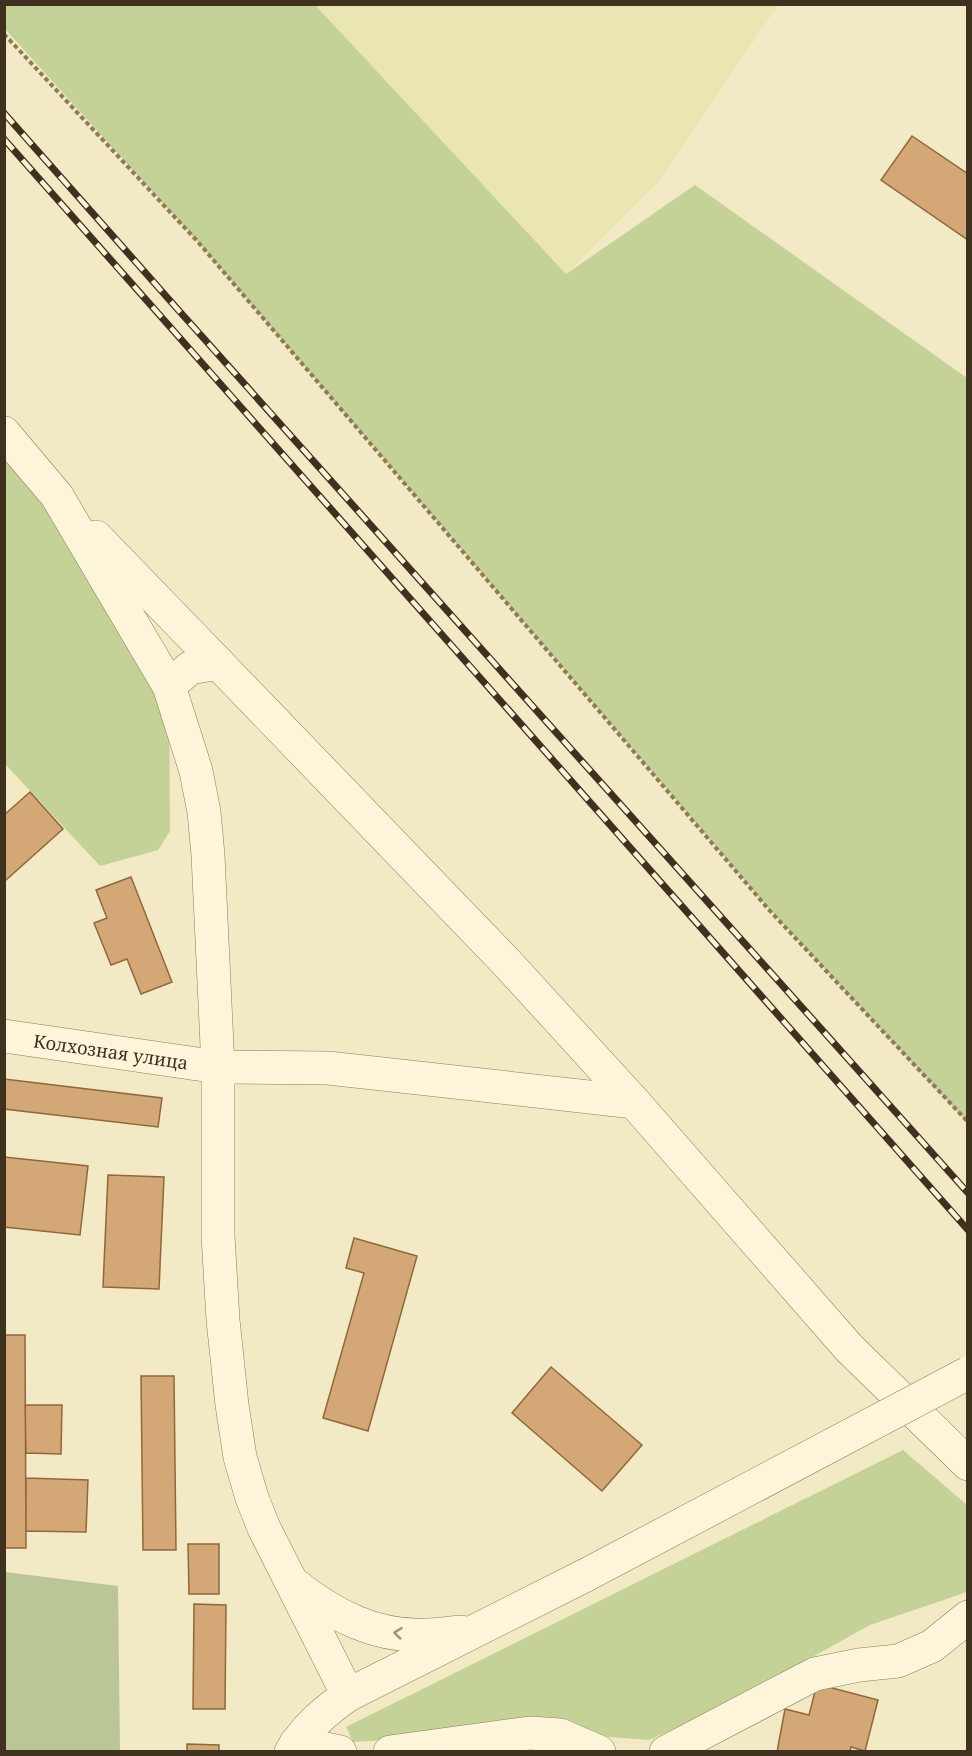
<svg xmlns="http://www.w3.org/2000/svg" width="972" height="1756" viewBox="0 0 972 1756" font-family="'Noto Serif',serif">
	<style>
		.farmland { fill: #e9e6b1 }
		.green { fill: #c5d297 }
		.cemetery { fill: #bbc697 }
		.building { fill: #d4a777; stroke: #91673c; stroke-width: 1.5 }
		.lines { fill: none; stroke-linecap: round; stroke-linejoin: round }
		.minor-casing { stroke: #8f7b59; stroke-width: 34 }
		.path { stroke: #8f7b59; stroke-width: 4; stroke-dasharray: 4.5 3; stroke-linecap: butt }
		.minor { stroke: #fcf5d9; stroke-width: 33 }
		.rail-casing { stroke: #3e311e; stroke-width: 7 }
		.rail { stroke: #f9f2d5; stroke-width: 4.5; stroke-dasharray: 14; stroke-linecap: butt }
		.minor-bridge-casing { stroke: #8f7b59; stroke-width: 34; stroke-linecap: butt }
		.minor-bridge { stroke: #fcf5d9; stroke-width: 33 }
		.oneway { stroke: #9d937c }
		.labels { text-anchor: middle; dominant-baseline: central; stroke-width: 4.5; stroke-linejoin: round; paint-order: stroke }
		.street-label { font-size: 18px; fill: #3e311e; stroke: #f9f2d5 }
	</style>
	<rect width="100%" height="100%" fill="#f2e9c5"/>
	<path class="farmland" d="M313,5h465l-118,175 -94,94z"/>
	<path class="green" d="M4,5h311l251,269 129,-89 272,193v744l-197,-212 -572,-668 -193,-213z
		M4,433l165,253 1,145 -12,19 -58,16 -95,-102z
		M903,1450l64,55v87l-97,33 -144,80 -77,35 -53,-4 -44,-19 -153,22 -46,3 -7,-15z"/>
	<path class="cemetery" d="M5,1572l113,14 2,165h-115z"/>
	<path class="building" d="M912,136l56,38v66l-87,-60z
		M30,792l33,37 -57,51 -2,-2v-63z
		M131,877l41,105 -31,12 -14,-35 -16,6 -17,-42 13,-5 -11,-28z
		M4,1079l158,19 -4,29 -154,-18z
		M4,1157l84,9 -8,69 -76,-8z
		M108,1175l56,2 -5,112 -56,-2z
		M354,1238l63,18 -49,175 -45,-13 41,-145 -18,-5z
		M4,1335h21l1,213h-22z
		M551,1367l91,78 -40,46 -90,-78z
		M141,1376h33l2,174h-33z
		M25,1405h37l-1,49 -35,-1z
		M26,1478l62,2 -2,52 -60,-1z
		M188,1544h31v50h-30z
		M194,1604l32,1 -1,104h-32z
		M817,1684l61,16 -13,51 -14,-4 -1,5h-73l8,-43 24,6z
		M187,1744l32,1v7h-32z"/>
	<g class="lines">
		<g class="minor-casing">
			<g id="minor">
				<path d="M4,433l53,63 112,190 27,85 8,41 4,43 10,212v169l5,84 9,85 8,52 12,41 12,30 84,167"/>
				<path d="M96,537l122,126"/>
				<path d="M169,686l21,-18 28,-5 289,300 127,139 215,246 119,116"/>
				<path id="s1" d="M4,1036l214,31 110,1 306,34"/>
				<path d="M294,1584c39,31 82,54 134,51 11,0 22,-2 33,-3"/>
				<path d="M296,1743l44,9"/>
				<path d="M291,1752c14,-24 34,-41 57,-57l238,-120"/>
				<path d="M390,1752l140,-19 30,2 39,17"/>
				<path d="M666,1752l149,-78 44,-9 39,-4 34,-15 36,-29"/>
			</g>
		</g>
		<path class="path" d="M4,34l194,208 572,669 198,211"/>
		<use href="#minor" class="minor"/>
		<g class="rail-casing">
			<path id="rail" d="M4,113l177,200 787,880
				M4,139l964,1091"/>
		</g>
		<use href="#rail" class="rail"/>
		<g class="minor-bridge-casing">
			<path id="minor-bridge" d="M586,1575l382,-202"/>
		</g>
		<use href="#minor-bridge" class="minor-bridge"/>
	</g>
	<defs><path id="oneway-chevron" d="M-2-3.5L2.5 0L-2 3.5" fill="none" stroke-width="1.6" stroke-linecap="round" stroke-linejoin="round" transform="scale(1.5)"/></defs>
	<use class="oneway" href="#oneway-chevron" transform="translate(398 1633) rotate(-173)"/>
	<g class="labels">
		<g class="street-label">
			<text stroke="none"><textPath href="#s1" startOffset="108">Колхозная улица</textPath></text>
		</g>
	</g>
	<rect width="972" height="1756" fill="none" stroke="#3e311e" stroke-width="12"/>
</svg>
